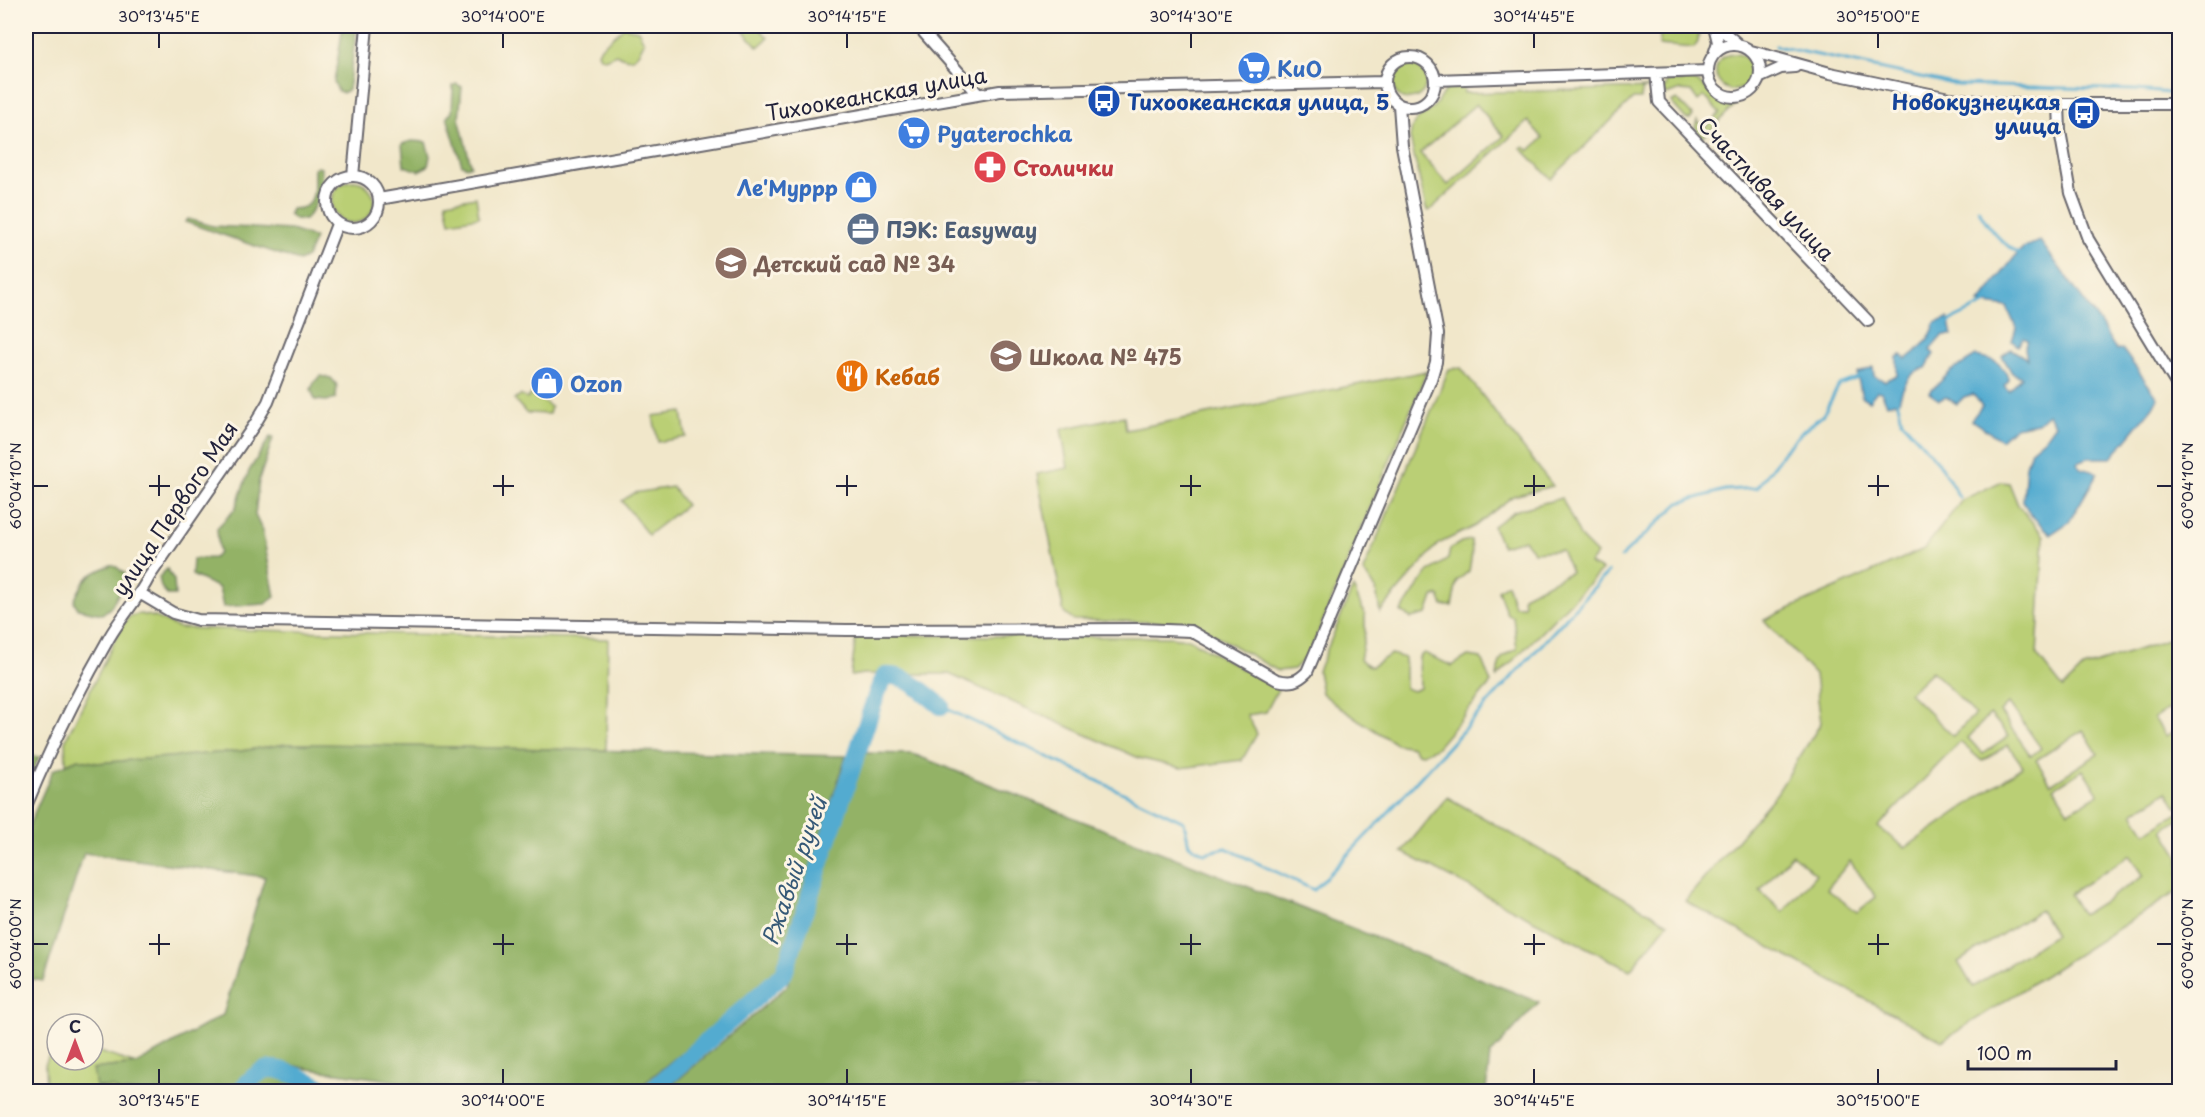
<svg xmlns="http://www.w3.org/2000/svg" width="2205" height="1117" viewBox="0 0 2205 1117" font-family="'Playpen Sans',sans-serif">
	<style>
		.green { fill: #bacf74; stroke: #6e7858; stroke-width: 1.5; fill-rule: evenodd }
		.forest { fill: #93b266; stroke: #5a6a50; stroke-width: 1.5 }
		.water { fill: #53abd0; stroke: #3a6686; stroke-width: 1.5 }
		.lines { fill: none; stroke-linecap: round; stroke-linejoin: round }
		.stream { stroke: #53abd0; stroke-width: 3 }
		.river { stroke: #53abd0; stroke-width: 18 }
		.minor-casing { stroke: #6a676d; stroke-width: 14 }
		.minor { stroke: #fff; stroke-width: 10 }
		.ticks { fill: none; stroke: #22223b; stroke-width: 2 }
		.labels { text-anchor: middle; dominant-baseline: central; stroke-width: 6; stroke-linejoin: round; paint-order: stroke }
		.shop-label { font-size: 21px; font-weight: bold; fill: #366cbe; stroke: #fcf5e5; text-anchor: start }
		.street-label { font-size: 21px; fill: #22223b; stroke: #fcf5e5 }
		.transit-label { font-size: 21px; font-weight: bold; fill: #164399; stroke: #fcf5e5; text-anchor: start }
		.health-label { font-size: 21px; font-weight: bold; fill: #be3a42; stroke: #fcf5e5; text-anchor: start }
		.service-label { font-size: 21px; font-weight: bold; fill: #4e5e75; stroke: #fcf5e5; text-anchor: start }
		.education-label { font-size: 21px; font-weight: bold; fill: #785e54; stroke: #fcf5e5; text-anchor: start }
		.food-label { font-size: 21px; font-weight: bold; fill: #c56008; stroke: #fcf5e5; text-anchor: start }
		.water-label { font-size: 22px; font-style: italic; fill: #365977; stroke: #fcf5e5 }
		.neatline { fill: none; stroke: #22223b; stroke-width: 2 }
		.ticks-label { font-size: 15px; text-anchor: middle; fill: #22223b }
	</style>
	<rect width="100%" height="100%" fill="#fcf5e5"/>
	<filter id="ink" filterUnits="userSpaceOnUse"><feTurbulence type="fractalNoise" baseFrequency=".0167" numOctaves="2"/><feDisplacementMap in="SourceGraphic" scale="12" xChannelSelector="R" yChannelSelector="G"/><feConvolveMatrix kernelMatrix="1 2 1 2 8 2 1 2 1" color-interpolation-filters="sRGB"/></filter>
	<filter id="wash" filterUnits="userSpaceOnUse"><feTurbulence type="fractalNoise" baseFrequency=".008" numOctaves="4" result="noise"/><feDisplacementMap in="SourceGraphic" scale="24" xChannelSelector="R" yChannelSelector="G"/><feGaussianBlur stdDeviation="1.35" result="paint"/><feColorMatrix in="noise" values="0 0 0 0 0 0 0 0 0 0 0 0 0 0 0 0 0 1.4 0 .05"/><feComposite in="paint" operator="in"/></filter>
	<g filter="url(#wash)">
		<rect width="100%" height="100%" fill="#f1e7ca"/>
		<path class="green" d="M739,26h19l10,12 -10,9z
			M1665,26h26l8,6 -1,10 -4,6 -35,-3 2,-16z
			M624,27l14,3 6,12c-7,17 -13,21 -28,12l-11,5 -5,-2 -2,-4 3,-6z
			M1716 72a18 18 0 1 1 36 0a18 18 0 1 1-36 0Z
			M1392 82a17 17 0 1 1 34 0a17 17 0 1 1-34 0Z
			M1683,79c24,-1 30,27 54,24l-34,34 -8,-10 2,-7 8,8 15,-15 -16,-17 -6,5 -7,-10 -10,-1 -15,5 -5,-7 5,-1v-6h17z
			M1450,86h13l1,7 191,-5 -13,1 -1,10h-8l-82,80 -30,-31 3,-2 5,5 14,-13 -15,-17 -99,90 -3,-3 -16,-70c2,-22 14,-20 25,-33 6,-7 7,-14 15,-19zM1476,104l28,32 -56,49 -28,-32z
			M1677,99l16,17 -3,3h-4l-15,-17z
			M332 202a21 21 0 1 1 42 0a21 21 0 1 1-42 0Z
			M476,197l3,20 -29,5 -4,-20z
			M1461,368l92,118 -40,10 -38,30 -37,18 -58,68 -4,-23 -13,-18 86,-202z
			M1427,371l-118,283 -15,15 -16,2 -84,-48 -121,-3 -9,-7 -27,-139 31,-6 -7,-39 63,-13 2,14z
			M532,393l19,14 -2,7 -23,-1 -12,-14 7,-4 6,4z
			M682,412l4,25 -28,5 -5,-26z
			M2000,482l9,1 9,22 26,31 -7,119 26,33 20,-20 96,-32v76l-5,-7 -20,13 12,18 13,-9v84l-12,-20 -34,22 13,20 33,-21v7l-16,11 16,26v34l-237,151 -257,-140 92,-108 44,-70 -6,-48 -51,-55 160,-71 38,-49zM1932,671l43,43 -22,22 -44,-43zM2009,703l32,45 -10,8 -31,-44zM1990,714l19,22 -26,18 -15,-16zM2083,730l15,24 -47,30 -15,-24zM1960,742l22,19 26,-16 15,21 -118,82 -27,-21zM2083,770l16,24 -30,18 -15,-24zM1792,854l24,20 -33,38 -23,-21zM2130,855l14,21 -62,39 -13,-21zM1850,861l26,36 -19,15 -30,-23zM2040,910l15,25 -82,52 -15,-25z
			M672,487l14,18 -38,30 -26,-34 12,-8z
			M1562,498l19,40 16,16 -8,10 13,6 -105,107c2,-18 3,-21 20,-28l-4,-32 -6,-3 -9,-24 9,-6 7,22h10l-1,-10 48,-24 -10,-22 -27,2 -10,-12 -22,6 -9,-20 21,-15z
			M1471,540l1,13 -3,18 -12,10 -5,25h-9l-4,-11 -6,2 -6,17 -16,4 -10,-6 26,-39 21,-14 2,-10 11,-7z
			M1353,587l12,29v17l-5,27 11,7 20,-13 14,4v30l8,3 7,-3 -1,-31 5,-4 28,13 16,-10 13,2 10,25 -55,65 -14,6 -5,-1 -4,-6 -17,-3 -56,-36 -18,-15 -4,-22z
			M140,614l15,3 24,11 429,11 -2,111 -320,-6 -45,7 -144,12 -19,-4 -12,5 -1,-23 58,-117 7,-8z
			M856,635l314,2 19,2 89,50 -12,23 -19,3 10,19 -15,26 -61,8 -42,-10 -190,-84h-86l-12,2z
			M1447,797l221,126 -38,47 -228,-118z
			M56,1037l1,23h36v-10l43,14 -43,5 27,23 -74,-1 -1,-26z"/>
		<path class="forest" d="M343,26h14l-9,64 -5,3 -5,-2 -4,-9z
			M456,84l6,3 -3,31 12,47 -4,2 -5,-2 -15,-48 5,-5 1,-26z
			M411,141l15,1 4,14 -2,10 -9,5 -15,-5 -2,-22z
			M318,167l3,1c3,23 -3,35 -16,52l-10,-1 -6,-4 2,-6c3,-1 7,0 10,-1 17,-4 12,-27 13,-40z
			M188,219l25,7 78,4 24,8 -8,19 -8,4 -114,-39z
			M321,376l10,2 6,7 -1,13 -9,3 -12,-1 -4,-11 4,-8z
			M270,437l3,1 -14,42 -4,35 7,15 13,67 -10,7 -42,3 -4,-19 -27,-13 1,-16 21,-1 5,-5 -2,-25 18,-19 14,-38z
			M111,565h3l15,12 -19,31 -8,6 -24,-5 -4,-8c11,-24 12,-25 37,-36z
			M167,569l7,11 1,15h-8l-6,-8 -2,-10z
			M286,744h37l523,12 -68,212 -28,28 -115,95h-167l-159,-22 -34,-8 -19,6 -26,24 -110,1 -7,-5h-17l-3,-18 43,-5 87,-49 42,-138 -181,-24 -41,128 -17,-3v-146l27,-62 25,-11 19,4 144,-12z
			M864,753l49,1 626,248 -49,53 -4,36h-821l122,-105z
			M26,755l13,2 -13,30z
			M274,1074l42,17h-68l12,-11z"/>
		<path class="water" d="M2040,241l60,82 16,27h7l35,48 -5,9 -42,51h-23l-10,4 2,6 18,5 -29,49 -18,12 -21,-20 -7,-13 3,-35 5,-16 14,-12 10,-14 -7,-10 -10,9 -23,4 -14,13 -30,-20 11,-14 -9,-12 -9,3 -7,7 -11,-7 -7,3 -10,-7 22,-22 25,-15c18,4 26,5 33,24l-5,6 5,5 13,-14 -10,-4 -10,-17 9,-7 16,10 -2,-11 3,-8 -5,-2 -5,8 -6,-5 4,-13 -9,-21 -28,-4 38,-49 6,-6z
			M1948,318l4,17h-9l-13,15 4,4 -8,14c-17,3 -23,18 -27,33l-12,3 -6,-12 -4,-1 -8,10 -7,-4 -5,-23 16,-7 1,9 11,5 12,-6v-18l5,-2 4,4c13,-10 26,-20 29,-36z"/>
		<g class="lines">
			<path class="stream" d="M1776,46l182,39 179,5 43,4
				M1978,209c12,21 22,33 43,46
				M1948,324l4,-4 35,-17
				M1897,399l5,22 37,42 20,34
				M1621,557l58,-54 46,-13 32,-2 28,-38 18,-19 20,-16 16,-30 21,-8
				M941,706l243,116 5,23 16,8 21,-5 88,42 69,-72 225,-246"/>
			<path class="river" d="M239,1092c8,-8 15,-18 26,-22 16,-6 50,15 66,22
				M650,1092l134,-119 93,-280 8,-17c22,-2 39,17 56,30"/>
		</g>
	</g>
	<g filter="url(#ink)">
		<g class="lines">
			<g class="minor-casing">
				<path id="minor" d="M918,26l60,68
					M1717,26l22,19
					M1708 71a26 26 0 1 1 52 0a26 26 0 1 1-52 0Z
					M1751,51l79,22 119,25 55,6h176
					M1714,54l4,-12 -4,-16
					M1385 82a25 25 0 1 1 50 0a25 25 0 1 1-50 0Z
					M1656,73l3,29 209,219
					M1759,78l22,-10 14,-1
					M1435,80l273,-9
					M2059,104l1,27 11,62 17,46 92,151
					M327 202a26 26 0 1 1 52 0a26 26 0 1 1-52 0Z
					M353,176l14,-150
					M379,199l621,-108 384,-9
					M141,594l32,19 25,7 649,10 293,-1 51,2 86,49c14,3 20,2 30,-8l124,-293 5,-17 2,-28 -36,-188 -3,-41
					M26,806c24,-58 52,-114 83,-168 12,-21 29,-39 40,-61l106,-153 13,-22 69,-178"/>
			</g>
			<use href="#minor" class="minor"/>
		</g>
	</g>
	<path class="ticks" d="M159,33v15M503,33v15M847,33v15M1191,33v15M1534,33v15M1878,33v15M159,475v21M503,475v21M847,475v21M1191,475v21M1534,475v21M1878,475v21M33,486h15M149,486h21M493,486h21M836,486h21M1180,486h21M1524,486h21M1868,486h21M2157,486h15M159,934v21M503,934v21M847,934v21M1191,934v21M1534,934v21M1878,934v21M33,944h15M149,944h21M493,944h21M836,944h21M1180,944h21M1524,944h21M1868,944h21M2157,944h15M159,1069v15M503,1069v15M847,1069v15M1191,1069v15M1534,1069v15M1878,1069v15"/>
	<defs>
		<g id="supermarket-disc" transform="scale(1.725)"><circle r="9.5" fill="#3f7fe0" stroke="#fcf5e5"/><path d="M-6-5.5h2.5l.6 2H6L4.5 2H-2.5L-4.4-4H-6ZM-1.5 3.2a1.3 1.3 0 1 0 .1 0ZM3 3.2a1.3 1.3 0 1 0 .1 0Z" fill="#fff"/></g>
		<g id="bus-disc" transform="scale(1.725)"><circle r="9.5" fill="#1a4fb4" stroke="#fcf5e5"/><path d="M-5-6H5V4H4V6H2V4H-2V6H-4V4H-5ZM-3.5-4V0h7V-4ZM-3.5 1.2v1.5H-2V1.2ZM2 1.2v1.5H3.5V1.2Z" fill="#fff"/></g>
		<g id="pharmacy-disc" transform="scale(1.725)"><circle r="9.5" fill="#e0444e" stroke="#fcf5e5"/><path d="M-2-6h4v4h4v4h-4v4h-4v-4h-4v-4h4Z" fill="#fff"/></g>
		<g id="shop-disc" transform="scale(1.725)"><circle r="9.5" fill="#3f7fe0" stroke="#fcf5e5"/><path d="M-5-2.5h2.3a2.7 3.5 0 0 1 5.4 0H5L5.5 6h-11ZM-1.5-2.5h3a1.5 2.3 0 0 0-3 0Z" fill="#fff"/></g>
		<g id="office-disc" transform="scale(1.725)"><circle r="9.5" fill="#5c6f8a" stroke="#fcf5e5"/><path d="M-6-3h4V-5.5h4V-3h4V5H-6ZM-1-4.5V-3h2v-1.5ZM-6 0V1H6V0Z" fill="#fff"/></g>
		<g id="school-disc" transform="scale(1.725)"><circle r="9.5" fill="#8d6e63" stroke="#fcf5e5"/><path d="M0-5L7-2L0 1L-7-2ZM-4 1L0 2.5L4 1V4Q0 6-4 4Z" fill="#fff"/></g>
		<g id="restaurant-disc" transform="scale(1.725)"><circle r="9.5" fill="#e8710a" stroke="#fcf5e5"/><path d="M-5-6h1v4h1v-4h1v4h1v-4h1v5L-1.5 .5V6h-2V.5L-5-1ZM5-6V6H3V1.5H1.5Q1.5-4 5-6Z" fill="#fff"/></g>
	</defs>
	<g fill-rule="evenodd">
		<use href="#supermarket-disc" x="1254" y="68"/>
		<use href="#bus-disc" x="1104" y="101"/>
		<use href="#bus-disc" x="2084" y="113"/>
		<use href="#supermarket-disc" x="914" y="133"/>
		<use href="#pharmacy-disc" x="990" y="167"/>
		<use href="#shop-disc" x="861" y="187"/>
		<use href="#office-disc" x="863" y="229"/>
		<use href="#school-disc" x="731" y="263"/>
		<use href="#school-disc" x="1006" y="356"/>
		<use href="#restaurant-disc" x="852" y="376"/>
		<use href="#shop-disc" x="547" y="383"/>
	</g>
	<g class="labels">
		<g class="shop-label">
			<text x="1277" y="68">КиО</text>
			<text x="937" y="133">Pyaterochka</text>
			<text x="838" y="187" text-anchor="end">Ле'Муррр</text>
			<text x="570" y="383">Ozon</text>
		</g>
		<g class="street-label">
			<text transform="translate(876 93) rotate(-10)">Тихоокеанская улица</text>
			<text transform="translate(1767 188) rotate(47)">Счастливая улица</text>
			<text transform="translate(174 508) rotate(-56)">улица Первого Мая</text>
		</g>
		<g class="transit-label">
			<text x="1127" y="101">Тихоокеанская улица, 5</text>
			<text x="2061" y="101" text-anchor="end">Новокузнецкая<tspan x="2061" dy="24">улица</tspan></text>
		</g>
		<g class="health-label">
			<text x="1013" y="167">Столички</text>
		</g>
		<g class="service-label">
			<text x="886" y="229">ПЭК: Easyway</text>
		</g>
		<g class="education-label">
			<text x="754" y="263">Детский сад № 34</text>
			<text x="1029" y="356">Школа № 475</text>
		</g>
		<g class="food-label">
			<text x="875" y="376">Кебаб</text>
		</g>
		<g class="water-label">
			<text transform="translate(793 871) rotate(-71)">Ржавый ручей</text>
		</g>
	</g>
	<rect width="2205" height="1117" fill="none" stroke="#fcf5e5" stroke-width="66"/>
	<g transform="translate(75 1042)"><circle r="28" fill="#fcf5e5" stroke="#a5a1a1" stroke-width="1.5"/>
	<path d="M0-4.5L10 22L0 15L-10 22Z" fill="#d1495b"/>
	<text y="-9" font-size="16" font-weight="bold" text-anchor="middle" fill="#22223b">С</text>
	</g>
	<path d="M1968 1060v9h148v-9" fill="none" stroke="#22223b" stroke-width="3"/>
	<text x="1977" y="1060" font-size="18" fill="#22223b" stroke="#fcf5e5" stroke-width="4.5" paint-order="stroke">100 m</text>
	<rect x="33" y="33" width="2139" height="1051" class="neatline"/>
	<g class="ticks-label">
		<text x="159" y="22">30°13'45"E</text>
		<text x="503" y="22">30°14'00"E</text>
		<text x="847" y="22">30°14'15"E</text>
		<text x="1191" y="22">30°14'30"E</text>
		<text x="1534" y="22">30°14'45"E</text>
		<text x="1878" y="22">30°15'00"E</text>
		<text transform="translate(16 486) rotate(-90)" y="5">60°04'10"N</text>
		<text transform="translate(2188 486) rotate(-90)" y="5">60°04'10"N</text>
		<text transform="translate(16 944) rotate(-90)" y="5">60°04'00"N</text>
		<text transform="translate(2188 944) rotate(-90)" y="5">60°04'00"N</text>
		<text x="159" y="1106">30°13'45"E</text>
		<text x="503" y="1106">30°14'00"E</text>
		<text x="847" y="1106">30°14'15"E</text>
		<text x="1191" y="1106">30°14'30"E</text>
		<text x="1534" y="1106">30°14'45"E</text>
		<text x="1878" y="1106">30°15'00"E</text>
	</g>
</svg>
